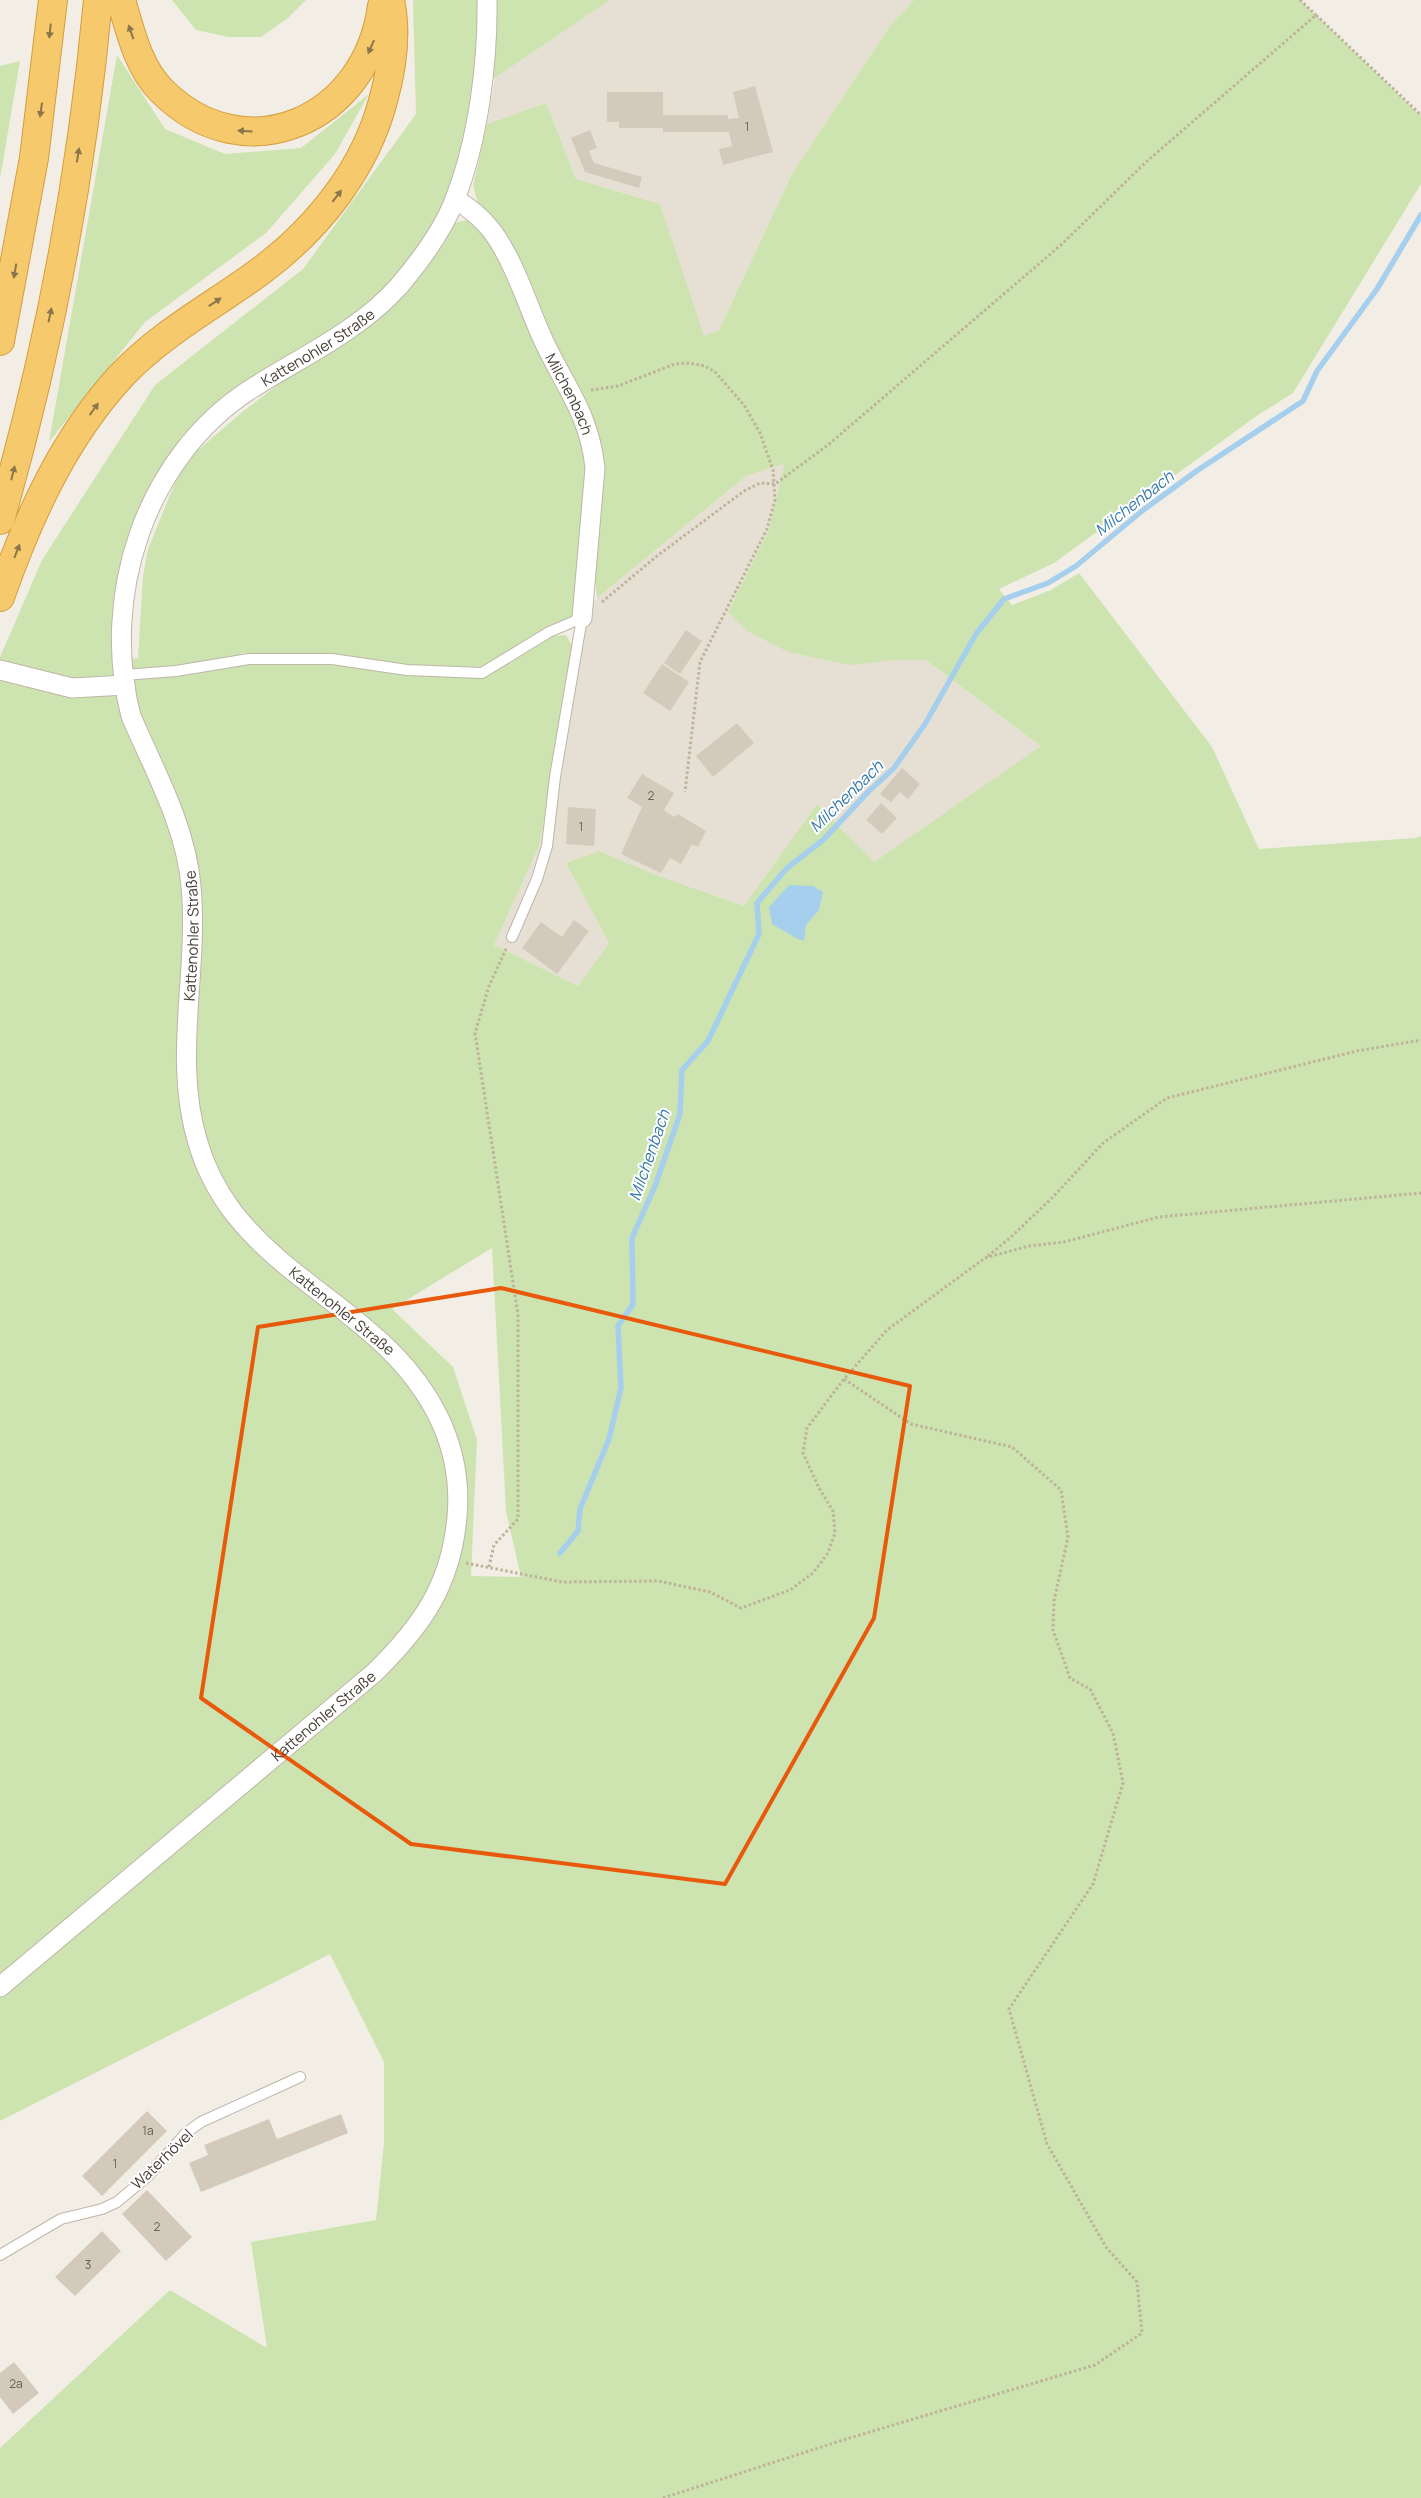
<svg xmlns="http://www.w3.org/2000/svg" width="1421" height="2498" viewBox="0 0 1421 2498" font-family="Manrope,sans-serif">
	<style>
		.residential { fill: #e6e0d4 }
		.green { fill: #cde4b0; fill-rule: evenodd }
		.water { fill: #a5cfec }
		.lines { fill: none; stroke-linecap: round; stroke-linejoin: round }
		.stream { stroke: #a5cfec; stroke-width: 5.5 }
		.building { fill: #d3cabc }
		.service-casing { stroke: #bdb6a9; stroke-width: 12 }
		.minor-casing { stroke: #bdb6a9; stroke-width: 21 }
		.motorway-casing { stroke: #d49d3d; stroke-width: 30 }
		.path { stroke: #beb29b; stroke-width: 3; stroke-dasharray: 2.5 2.5; stroke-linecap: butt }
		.service { stroke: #fff; stroke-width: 10 }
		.minor { stroke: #fff; stroke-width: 19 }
		.motorway { stroke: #f6c96d; stroke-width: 28 }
		.oneway { fill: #8b764c }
		.marked { fill: none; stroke: #e8590c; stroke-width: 4; stroke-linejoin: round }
		.labels { text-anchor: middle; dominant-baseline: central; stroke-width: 4; stroke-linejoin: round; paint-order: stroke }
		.number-label { font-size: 12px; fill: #686158 }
		.street-label { font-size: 15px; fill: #443e36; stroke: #fff }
		.water-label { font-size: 16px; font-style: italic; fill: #3578aa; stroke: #fff }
	</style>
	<rect width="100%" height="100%" fill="#f2eee6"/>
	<path class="residential" d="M610,0h304l-24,26 -98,148 -73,156 -16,7 -43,-133 -84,-25 -30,-76 -59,21 8,-46z
		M784,464l-15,66 -41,82 165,48h33l116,86 -168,116 -57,-58 -73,102 -85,-30 -60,-25 -33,12 43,80 -31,43 -84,-41 45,-99 43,-230 15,-18 149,-122z"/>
	<path class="green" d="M172,0h134l-18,18 -27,19h-33l-32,-7z
		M413,0h197l-115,78 -12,-2 -17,87 -68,123 -196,144 -68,117 -10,113 14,-2 5,-82 5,-27 35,-86 58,-50 85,-65 71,-51 48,-54 10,-20c19,-7 21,0 34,13l99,210 -6,170 -35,12 -66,39 -74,-2 -74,-11 -92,-1 8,10 84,-1 150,13 69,-39 14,-1 9,16 -36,195 -45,99 84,41 31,-43 -43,-80 33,-12 60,25 85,30 73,-102 57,58 167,-116 -115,-86h-33l-43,5 -62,-13 -39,-20 -21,-20 41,-82 15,-66 -38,12 -149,122 -4,-36 7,-94 -102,-237 -20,-28 -5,-17 14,-62 59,-21 30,76 84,25 44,132 15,-6 73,-156 98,-148 24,-26h386l119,114 2,-1v71l-128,209 -35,22 -204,148 -55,26 13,16 39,-15 28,-17 133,174 47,102 156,-11 6,-2v1662h-1421v-50l170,-158 97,58 -16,-106 125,-22 8,-77v-81l-54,-108 -330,167v-1464l42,-97 113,-175 148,-116 113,-155zM492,1248l14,263 15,66 -50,-1 6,-136 -24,-73 -61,-58z
		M117,55l48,74 60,25 76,-6 68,-54 -34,60 -69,79 -121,89 -96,120z
		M20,61l-19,112 -1,3v-110z"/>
	<path class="water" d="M789,885l24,1 10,6 -4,18 -13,15 -2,16 -8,-3 -24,-14 -3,-17z"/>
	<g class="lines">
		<path class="stream" d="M560,1553l18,-22 2,-22 29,-70 12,-51 -3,-62 15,-22 -1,-66 23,-52 25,-72 2,-44 26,-29 51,-107 -2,-31 30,-35 36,-28 46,-49 25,-23 31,-44 51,-90 28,-35 44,-16 28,-17 66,-55 56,-41 105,-69 14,-30 60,-82 44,-74"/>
	</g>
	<path class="building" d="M755,86l18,66 -50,13 -4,-16 13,-3 -3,-14h-66v-4h-44v-6h-12v-30h56v23h65v4l11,-1 -6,-26z
		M590,130l7,18 -8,3 5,12 48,14 -3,11 -54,-16 -14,-34z
		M686,630l16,11 -22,33 -16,-11z
		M662,664l27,18 -19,29 -27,-18z
		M737,723l17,20 -41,34 -17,-21z
		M902,768l18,16 -12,15 -8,-7 -9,10 -11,-8z
		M642,774l32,19 -10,17 10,7 4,-3 28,17 -8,16 -6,-3 -11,20 -11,-6 -9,15 -40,-19 21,-47 -15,-9z
		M881,803l16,15 -15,16 -16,-14z
		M568,807l28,2 -2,37 -28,-2z
		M574,920l15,11 -32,43 -35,-26 19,-26 21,15z
		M147,2111l20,20 -65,65 -20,-20z
		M341,2114l7,19 -147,59 -12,-29 19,-8 -4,-10 65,-26 8,20z
		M147,2190l45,47 -26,24 -44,-47z
		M102,2231l19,20 -46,45 -20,-19z
		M14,2362l25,31 -26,21 -13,-17v-24z"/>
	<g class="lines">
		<g class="service-casing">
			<path id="service" d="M124,675l52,-4 73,-12h83l75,11 75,3 67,-41 33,-14
				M512,937l25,-58 10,-33 8,-69 27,-159
				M0,2255l61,-36 41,-10 15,-7 31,-26 38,-43 15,-11 99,-45"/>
		</g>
		<g class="minor-casing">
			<g id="minor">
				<path id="s1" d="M455,199c15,9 26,18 37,32 22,30 34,70 49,104 22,50 48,76 54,133l-13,150"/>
				<path d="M0,670l72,18 53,-3"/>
				<path id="s2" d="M0,1987l374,-314c48,-47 77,-88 83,-156 3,-33 -3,-67 -17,-97 -46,-97 -145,-128 -207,-208 -15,-20 -28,-45 -35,-69 -26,-84 1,-171 -7,-257 -5,-60 -37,-116 -60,-170 -31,-120 14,-259 120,-327 50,-32 108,-58 148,-103 22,-26 44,-55 56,-87 23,-59 33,-136 32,-199"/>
			</g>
		</g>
		<g class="motorway-casing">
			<path id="motorway" d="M121,0c9,30 17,67 40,90 84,85 206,30 221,-84
				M0,341l34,-183 19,-158
				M0,520c48,-167 82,-347 98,-520
				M0,597c28,-79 63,-158 121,-221 40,-43 94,-71 141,-106 56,-42 103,-101 121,-169 9,-32 14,-68 7,-101"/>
		</g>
		<path class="path" d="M1300,0l16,15
			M591,390l27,-4 57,-22 14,-1 16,3 10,6 29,33 16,28 13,37 2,30 -8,29 -67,133 -15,130
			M602,602l55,-46 87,-65 16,-8 15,1 53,-39 234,-201 84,-82 170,-147 105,100
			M988,1256l23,-19 42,-40 50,-54 64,-45 190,-47 64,-11
			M466,1563l96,19 96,-1 52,11 31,16 49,-18 23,-17 15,-20 7,-20 -2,-22 -14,-23 -16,-35 4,-25 37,-49 43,-49 98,-72 44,-12 35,-4 95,-25 262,-24
			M489,1567l5,-22 24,-26v-204l-43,-282 14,-47 17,-37
			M663,2498l180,-58 252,-75 47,-32 -5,-51 -31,-35 -59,-103 -38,-135 84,-125 30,-101 -10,-50 -23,-44 -20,-11 -17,-48 1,-29 14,-64 -7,-47 -49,-43 -101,-23 -67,-45"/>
		<use href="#service" class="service"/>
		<use href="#minor" class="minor"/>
		<use href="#motorway" class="motorway"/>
	</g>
	<defs><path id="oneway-solid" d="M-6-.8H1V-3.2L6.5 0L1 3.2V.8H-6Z" transform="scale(1.25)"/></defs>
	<g class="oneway">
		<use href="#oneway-solid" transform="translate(50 31) rotate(96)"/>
		<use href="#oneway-solid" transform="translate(131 32) rotate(-109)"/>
		<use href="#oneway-solid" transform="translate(371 47) rotate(114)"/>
		<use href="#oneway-solid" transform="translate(41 110) rotate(98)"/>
		<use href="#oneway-solid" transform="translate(245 131) rotate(-177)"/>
		<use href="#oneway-solid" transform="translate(78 155) rotate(-81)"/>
		<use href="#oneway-solid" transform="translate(337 196) rotate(-52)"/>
		<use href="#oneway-solid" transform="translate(15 271) rotate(100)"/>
		<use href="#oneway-solid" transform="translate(215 302) rotate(-34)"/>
		<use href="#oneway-solid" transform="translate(50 315) rotate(-78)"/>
		<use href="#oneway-solid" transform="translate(94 409) rotate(-54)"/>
		<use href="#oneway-solid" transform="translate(13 473) rotate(-76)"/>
		<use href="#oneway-solid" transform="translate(17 551) rotate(-69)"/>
	</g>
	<path class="marked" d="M501,1288l409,98 -36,232 -149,266 -314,-40 -210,-146 57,-371z"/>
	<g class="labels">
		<g class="number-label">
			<text x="747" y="126">1</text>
			<text x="651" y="795">2</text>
			<text x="581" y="826">1</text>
			<text x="148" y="2130">1a</text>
			<text x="115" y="2163">1</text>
			<text x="157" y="2226">2</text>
			<text x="88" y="2264">3</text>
			<text x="16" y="2383">2a</text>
		</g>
		<g class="street-label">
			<text stroke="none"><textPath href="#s2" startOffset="2032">Kattenohler Straße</textPath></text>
			<text stroke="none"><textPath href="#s1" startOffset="230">Milchenbach</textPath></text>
			<text stroke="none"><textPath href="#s2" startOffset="1351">Kattenohler Straße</textPath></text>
			<text transform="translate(342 1311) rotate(39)">Kattenohler Straße</text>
			<text stroke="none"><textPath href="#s2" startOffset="422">Kattenohler Straße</textPath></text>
			<text transform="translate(162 2159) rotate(-44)">Waterhövel</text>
		</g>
		<g class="water-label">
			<text transform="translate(1134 503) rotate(-38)">Milchenbach</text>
			<text transform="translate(846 796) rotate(-44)">Milchenbach</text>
			<text transform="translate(649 1155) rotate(-71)">Milchenbach</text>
		</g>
	</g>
</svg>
